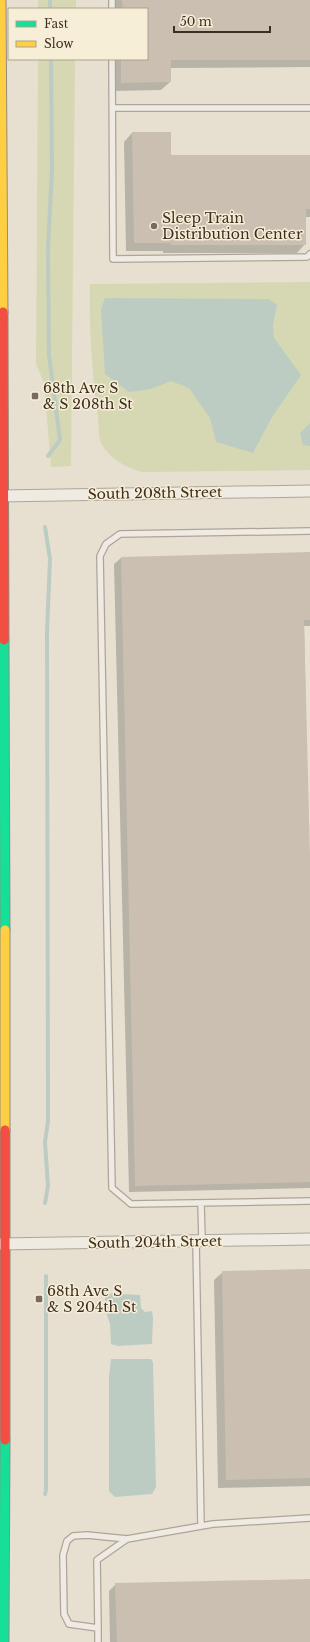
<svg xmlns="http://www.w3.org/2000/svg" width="310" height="1642" viewBox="0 0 310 1642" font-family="'Libre Baskerville',serif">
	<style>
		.green { fill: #d6d7b3 }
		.water { fill: #bcccc2 }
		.shadow { fill: #0003 }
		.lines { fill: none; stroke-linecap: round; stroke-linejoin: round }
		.stream { stroke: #bcccc2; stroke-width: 4 }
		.building { fill: #cbbfb2 }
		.lane-casing { stroke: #ada599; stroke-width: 8 }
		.street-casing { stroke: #ada599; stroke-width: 13 }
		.fast-casing { stroke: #928b80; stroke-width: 11 }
		.slow-casing { stroke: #928b80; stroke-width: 11 }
		.jam-casing { stroke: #928b80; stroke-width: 11 }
		.lane { stroke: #efebe3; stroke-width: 5.5 }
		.street { stroke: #efebe3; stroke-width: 11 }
		.fast { stroke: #16e098; stroke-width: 9 }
		.slow { stroke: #ffcf43; stroke-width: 9 }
		.jam { stroke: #f24e42; stroke-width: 9 }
		.poi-dot { fill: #786c5e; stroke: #f7eed8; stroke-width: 1.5 }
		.labels { text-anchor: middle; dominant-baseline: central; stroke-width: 3; stroke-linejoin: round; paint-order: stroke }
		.poi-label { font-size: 14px; fill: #3d2e20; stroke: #f7eed8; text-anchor: start }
		.street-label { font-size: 14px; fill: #3d2e20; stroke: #f7eed8 }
	</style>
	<rect width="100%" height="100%" fill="#e7e0d1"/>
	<path class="green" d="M38,0h38v9h-38z
		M38,59h37l-4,407 -20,1 -7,-84 -8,-19z
		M310,282v188l-168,2c-15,-4 -32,-13 -40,-27 -4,-7 -3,-19 -4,-27 -6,-45 -9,-89 -8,-134z"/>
	<path class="water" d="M105,298l163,1 9,5 -4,21 1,13 27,37 -29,42 -19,36 -37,-11 -6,-24 -21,-30 -18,-7 -20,8 -22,3 -24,-18 -4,-65z
		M310,423v23l-7,-1 -3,-12z
		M105,1293l35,2 1,13 4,4 7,-1 1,7 -1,26 -34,2 -7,-2 -1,-20 -5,-15z
		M111,1359h40l2,3 3,125 -4,7 -37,3 -6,-6v-115z"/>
	<path class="shadow" d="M114,0h196v67l-140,1v14l-9,8 -48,1 1,-32h33v-50h-33z
		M132,133h38v23h140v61h-5v27l-8,9h-134v-2h-37l-2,-109z
		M310,553v73h-6l6,272v290l-181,4 -15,-628 7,-6z
		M310,1270v216l-92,2 -4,-208 9,-8z
		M310,1580v62h-200l-1,-51 7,-7z"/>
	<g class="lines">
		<path class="stream" d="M50,0v9
			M48,456l12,-16 -11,-85 -1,-106 4,-80 -1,-110
			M45,527l5,32 -3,72 1,490 -3,21 3,44 -3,17
			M45,1494l1,-4v-214"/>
	</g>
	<path class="building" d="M122,0h188v60h-139v22l-50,1v-24h26v-50h-24z
		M132,132h39v23h139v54h-4v36h-135v-2h-37z
		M310,552v68h-6l6,236v326l-175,4 -14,-629z
		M310,1269v209l-84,2 -4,-209z
		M310,1579v63h-193l-2,-59z"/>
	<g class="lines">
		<g class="lane-casing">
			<path id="lane" d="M112,0v9
				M112,59l1,200 194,-2 3,-3
				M113,108h197
				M310,531l-190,3 -14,10 -6,12 12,632 19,16 179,-3
				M201,1203l1,38
				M196,1241l5,285
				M127,1539l-30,21 1,68 -29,-4 -5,-10 -1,-59 4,-14 6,-5 14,-1 40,4 86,-15 97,-6
				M98,1628v14"/>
		</g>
		<g class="street-casing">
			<path id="street" d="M0,496l310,-5
				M0,1244l310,-5"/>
		</g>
		<g class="fast-casing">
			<path id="fast" d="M4,640l1,290
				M4,1642l1,-202"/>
		</g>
		<g class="slow-casing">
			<path id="slow" d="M1,0l2,312
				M5,930v200"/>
		</g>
		<g class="jam-casing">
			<path id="jam" d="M3,312l1,328
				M5,1440v-310"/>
		</g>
		<use href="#lane" class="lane"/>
		<use href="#street" class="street"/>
		<use href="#fast" class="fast"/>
		<use href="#slow" class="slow"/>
		<use href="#jam" class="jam"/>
	</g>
	<g class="poi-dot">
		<circle cx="154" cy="226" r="4"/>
		<rect x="31" y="392" width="8" height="8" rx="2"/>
		<rect x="35" y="1295" width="8" height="8" rx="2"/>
	</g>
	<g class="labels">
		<g class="poi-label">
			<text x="162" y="218">Sleep Train<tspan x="162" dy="16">Distribution Center</tspan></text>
			<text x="43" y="388">68th Ave S<tspan x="43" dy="16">&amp; S 208th St</tspan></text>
			<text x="47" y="1291">68th Ave S<tspan x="47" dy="16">&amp; S 204th St</tspan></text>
		</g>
		<g class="street-label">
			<text transform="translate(155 493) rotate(-1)">South 208th Street</text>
			<text transform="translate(155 1242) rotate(-1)">South 204th Street</text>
		</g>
	</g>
	<rect x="8" y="8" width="140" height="52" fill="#f7eed8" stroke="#ada18e"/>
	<rect x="16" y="21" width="20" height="6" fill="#16e098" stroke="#ada18e"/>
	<text x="44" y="28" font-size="12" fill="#3d2e20">Fast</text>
	<rect x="16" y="41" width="20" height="6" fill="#ffcf43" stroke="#ada18e"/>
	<text x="44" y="48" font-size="12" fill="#3d2e20">Slow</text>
	<path d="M174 26v6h96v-6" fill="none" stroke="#3d2e20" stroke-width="2"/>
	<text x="180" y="26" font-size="12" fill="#3d2e20" stroke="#f7eed8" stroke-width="3" paint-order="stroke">50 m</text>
</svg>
